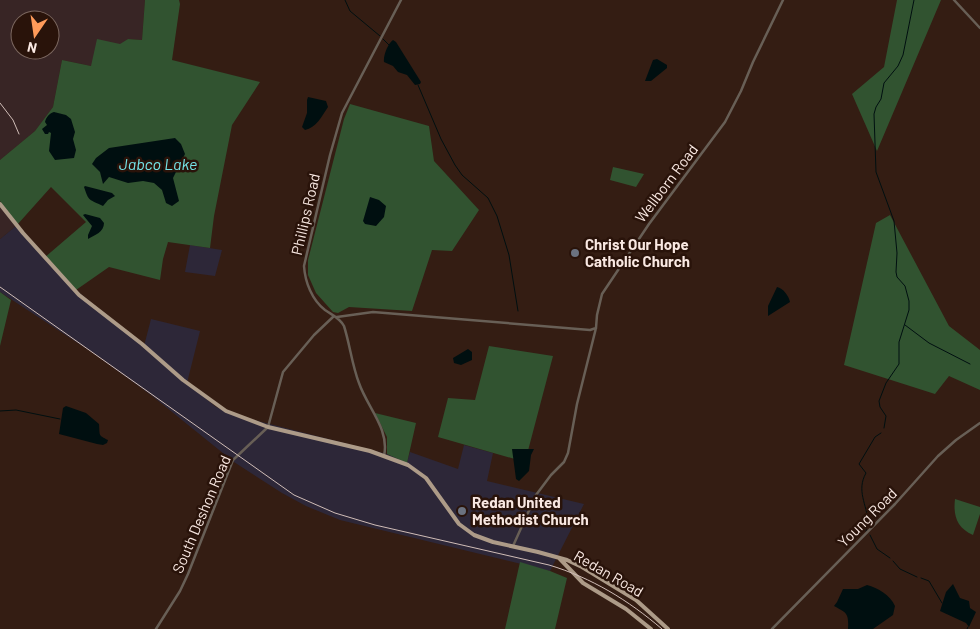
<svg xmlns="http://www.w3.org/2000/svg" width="980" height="629" viewBox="0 0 980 629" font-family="Barlow,sans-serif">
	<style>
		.commercial { fill: #2d2738 }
		.industrial { fill: #382525; fill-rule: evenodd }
		.green { fill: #315330 }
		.water { fill: #000f10 }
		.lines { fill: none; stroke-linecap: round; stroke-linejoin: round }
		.stream { stroke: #000f10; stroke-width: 1 }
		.minor { stroke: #685f56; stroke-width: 2.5 }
		.major { stroke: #ad9b88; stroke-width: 4 }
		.rail { stroke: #d0bdb7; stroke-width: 1 }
		.worship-dot { fill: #6b7280; stroke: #29130a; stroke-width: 2 }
		.labels { text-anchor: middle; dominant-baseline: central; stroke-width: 5; stroke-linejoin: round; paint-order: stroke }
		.street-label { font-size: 15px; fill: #f9e8e2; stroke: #29130a }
		.poi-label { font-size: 15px; font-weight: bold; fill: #f9e8e2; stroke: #29130a; text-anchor: start }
		.water-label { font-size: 16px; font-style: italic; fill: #75e4e8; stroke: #29130a }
	</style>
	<rect width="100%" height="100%" fill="#341d13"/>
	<path class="commercial" d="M17,225l59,65 68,56 7,-27 49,12 -13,52 29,24 19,8 152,39 20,8 3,-10 48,17 6,-24 29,8 -6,28 97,23 -34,67 -210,-51 -34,-14 -24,-13 -48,-31 -83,-67 -61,-44 -90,-59v-53z
		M190,245l32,5 -7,26 -30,-4z"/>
	<path class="industrial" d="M0,0h145l-3,40 -14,-1 -37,27 -29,-6 -9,47 -18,24 -35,29zM20,20h30v30h-30z
		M0,201l17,24 -17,14z"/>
	<path class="green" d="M145,0h34l1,4 -8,56 88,22 -28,43 -18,91 -4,32 -42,-6 -5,17 -3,21 -51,-13 -33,23 -32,-32 42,-36 -35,-35 -34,38 -17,-24v-41l35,-29 18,-24 9,-47 29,6 6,-27 23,5 8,-5 14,1z
		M897,0h44l-64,151 -25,-57 32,-27z
		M350,104l79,22 5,35 45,49 -27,41 -20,-1 -20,61 -63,-4 -11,6 -5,-1 -17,-19 -8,-18v-15l36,-141z
		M613,167l31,7 -8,13 -26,-7z
		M890,215l59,111 31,24v40l-31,-14 -14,18 -91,-29 32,-142z
		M0,292l11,8 -11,46z
		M489,346l64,10 -28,106 -87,-25 10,-39 27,2z
		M375,413l41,10 -9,40 -20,-9v-17z
		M955,499l25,8v7l-7,21c-16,-7 -20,-19 -18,-36z
		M520,562l30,9 17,7 -12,51h-50z"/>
	<path class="water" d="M393,40l3,2 25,40 -1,2 -5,1 -8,-10 -9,-3 -5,-6 -9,-4c-1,-6 4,-19 9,-22z
		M657,59l10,6v3l-16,13h-6l8,-21z
		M308,97l18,4 2,6c-6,9 -12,21 -23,23l-3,-3 5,-14v-13z
		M54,112l12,3 5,4 4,13 -2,7 3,11 -2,8 -19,2 -6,-9 2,-18 -2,-1 -1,2h-3l-3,-5 5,-4 -2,-3c1,-5 5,-9 9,-10z
		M175,138l6,6 4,10 -12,24 6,23 -7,5 -6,-3 -4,-13 -8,-7 -11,-2 -15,2 -19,-6 -6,7 -3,-12 -8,-8 4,-6 13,-10z
		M85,186l27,7 3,3 -7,4 -5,6c-14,-7 -14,-4 -19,-19z
		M370,197l9,3 7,6 -2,11 -8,9 -11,-2 -2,-3z
		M85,214l15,4 4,5c0,9 -9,12 -16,16v-4l4,-9 -9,-11z
		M777,287c6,1 12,9 13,15l-22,14v-10z
		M468,349l4,3v8l-11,5 -7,-2 -1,-5z
		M66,406l20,7 13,11c1,12 -1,11 9,16l-1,3 -4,2 -6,-1 -38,-10 4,-26z
		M512,449h22l-3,6 -2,16 -10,10 -3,-2z
		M953,584l7,14 9,3 1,7 6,4 -7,15 -3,-4 -26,-12 6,-19z
		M867,585c11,3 23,10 28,21l-2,9 -20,14h-25c1,-17 -2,-16 -14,-23l3,-4 6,-13h15z"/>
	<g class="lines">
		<path class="stream" d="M345,0l5,11 30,25
			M383,39l6,6
			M418,85l23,54 14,26 7,10 26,23 9,18 12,39 9,56
			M905,325l24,18 41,21
			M0,411l16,-1 44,9
			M884,428l2,-12 -6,-9 -1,-6 7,-18 13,-19v-22l10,-32v-9l-4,-15 -8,-9 -1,-5 1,-19 -3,-32 -18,-49 -2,-58 2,-7 5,-8 3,-16 14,-17 5,-11 11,-55
			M868,522c-1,-18 -12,-31 -2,-49l-7,-9 16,-27 6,-4
			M866,531l1,-6
			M870,535l7,14 13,9
			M893,561l7,8 17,8
			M921,578l8,3 13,22
			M967,629l1,-2"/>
		<path class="minor" d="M954,0l26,28
			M337,317l36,-5 217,18 6,-2
			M384,456c6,-27 -17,-49 -25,-73 -7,-18 -9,-38 -15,-57 -4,-8 -12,-11 -19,-16 -13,-10 -20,-28 -21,-44l26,-111 12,-42 59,-113
			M513,546l23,-51 15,-20 13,-13 4,-9 9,-49 19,-76 1,-13 5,-21 47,-70 76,-102 16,-31 12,-29 30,-62
			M156,629l24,-38 8,-17 45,-114 35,-33 15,-55 31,-37 20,-19
			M772,629l123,-125 43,-48 18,-16 24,-17"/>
		<path class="major" d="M0,204l23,29 56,62 63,49 41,36 43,31 42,16 102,24 38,14 18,13 33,46 15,11 19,7 45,10 29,8 15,7 54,33 32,29
			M560,559l23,24 43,26 25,20"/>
		<path class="rail" d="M0,103l13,17 6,14
			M0,287l294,208 41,18 40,12 174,40c43,13 79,35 113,64"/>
	</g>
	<g class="worship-dot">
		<circle cx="575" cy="253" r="5"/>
		<circle cx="462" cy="511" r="5"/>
	</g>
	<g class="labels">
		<g class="street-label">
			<text transform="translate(666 183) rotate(-53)">Wellborn Road</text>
			<text transform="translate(305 214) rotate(-77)">Phillips Road</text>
			<text transform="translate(201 514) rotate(-67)">South Deshon Road</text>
			<text transform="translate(867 517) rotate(-45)">Young Road</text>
			<text transform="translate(609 573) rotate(30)">Redan Road</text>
		</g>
		<g class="poi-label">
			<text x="585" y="244">Christ Our Hope<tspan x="585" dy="17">Catholic Church</tspan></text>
			<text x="472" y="502">Redan United<tspan x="472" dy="17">Methodist Church</tspan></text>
		</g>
		<g class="water-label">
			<text x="158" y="163">Jabco Lake</text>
		</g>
	</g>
	<g transform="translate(35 35) rotate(193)"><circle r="24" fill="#29130a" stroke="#7c6860"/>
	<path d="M0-4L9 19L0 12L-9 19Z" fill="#ff9b5a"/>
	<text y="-8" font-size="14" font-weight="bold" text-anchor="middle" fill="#f9e8e2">N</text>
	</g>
</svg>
